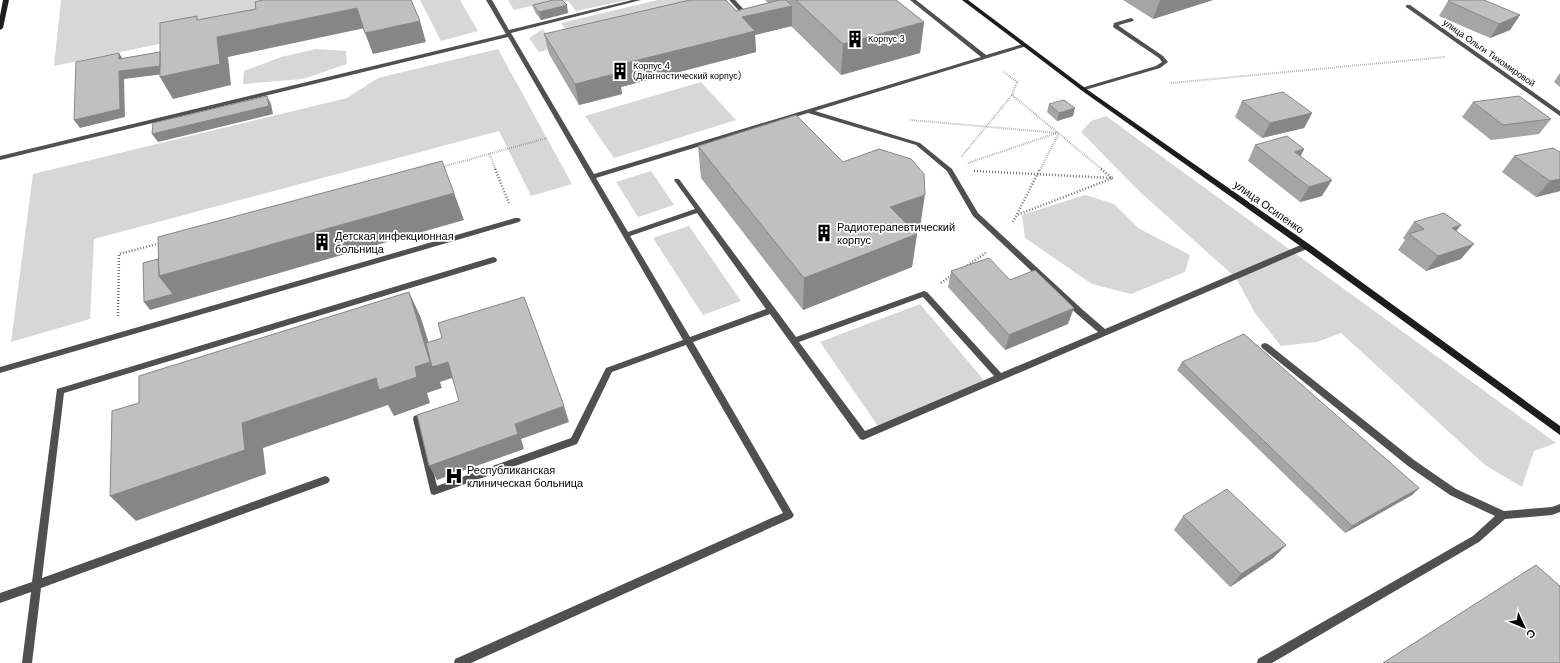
<svg xmlns="http://www.w3.org/2000/svg" width="1560" height="663" viewBox="0 0 1560 663" font-family="'DM Sans',sans-serif">
	<style>
		.green { fill: #d7d7d7 }
		.lines { fill: none; stroke-linecap: round; stroke-linejoin: round }
		.path-far1 { stroke: #727272; stroke-width: 2; stroke-dasharray: 0.5 1.5; stroke-linecap: butt }
		.path { stroke: #727272; stroke-width: 2.5; stroke-dasharray: 1 2; stroke-linecap: butt }
		.lane { fill: #505050; fill-rule: evenodd }
		.street { fill: #505050; fill-rule: evenodd }
		.secondary { fill: #1d1d1d; fill-rule: evenodd }
		.wall { fill: #a5a5a5 }
		.shaded-wall { fill: #868686 }
		.building { fill: #c0c0c0; stroke: #868686 }
		.labels { text-anchor: middle; dominant-baseline: central; stroke-width: 3.5; stroke-linejoin: round; paint-order: stroke }
		.far-poi-label { font-size: 9px; fill: #000; stroke: #fff; text-anchor: start }
		.far-street-label { font-size: 9px; fill: #000; stroke: #fff }
		.street-label { font-size: 11px; fill: #000; stroke: #fff }
		.poi-label { font-size: 11px; fill: #000; stroke: #fff; text-anchor: start }
	</style>
	<rect width="100%" height="100%" fill="#fff"/>
	<path class="green" d="M61,0h307l-314,66z
		M420,0h40l18,31 -37,10z
		M508,0h119l-51,11 -8,-10 -34,8 -3,-3 -17,4z
		M658,0h57l-139,45 -15,-22z
		M543,29l11,19 -15,4 -10,-14z
		M316,49l30,2 1,13 -44,15 -60,5 1,-13 37,-14z
		M498,49l74,135 -41,12 -32,-65 -405,108 -4,80 -79,23 22,-168 314,-76 31,-20z
		M701,82l35,38 -122,38 -29,-42z
		M1106,116l450,327 -22,8 -12,36 -37,-22 -144,-132 -24,9 -36,4 -26,-33 -19,-35 -97,-87 -58,-59 10,-11z
		M651,171l23,34 -36,12 -22,-35z
		M1085,195l29,9 24,24 52,27 -5,17 -54,22 -39,-10 -67,-46 -3,-23z
		M689,226l52,75 -38,14 -50,-77z
		M920,304l67,80 -107,45 -60,-87z"/>
	<g class="lines">
		<path class="path-far1" d="M1004,72l13,10 -5,13 91,75
			M1171,83l274,-26
			M910,120l149,13
			M489,154l7,16
			M962,156l50,-61
			M968,163l89,-30
			M442,167l105,-29
			M1040,170l19,-37"/>
		<path class="path" d="M495,169l14,34
			M1101,169l11,9
			M974,171l139,7 -96,37
			M1013,222l27,-53
			M965,267l22,-15
			M941,283l11,-8
			M118,316l1,-62 42,-11"/>
		<path class="lane" d="M486,0h6l17,30 123,-30h9l-130,33 83,141 387,-117 -71,-57h6l70,55 37,-11h4v2l-212,65 105,32 32,26 26,44 105,97 22,19 198,-85h6l1,2 -1,2 -446,192 -3,-1 -90,-125 -77,28 99,170 2,3 -2,3 -321,145h-17l1,-4 328,-146 -97,-168 -74,27 -35,72 -143,51 -3,-1 -18,-75 1,-3 3,-1 3,1 1,3 16,67 134,-48 35,-70 77,-28 -175,-303 -508,123v-4l506,-122zM808,113l108,32 31,26 26,45 104,98 21,18 -97,41 -74,-81 -3,-1 -128,46 -117,-158h-4l-1,1 21,29 -67,23 -32,-54zM697,213l69,96 -76,28 -60,-101zM923,297l71,79 -129,55 -66,-89z
			M729,0h6l13,14v2h-4z
			M1131,18l3,2 -1,1 -14,4v1l44,30 5,6 -8,6 -75,22h-4v-2l75,-22 6,-4 -3,-4 -46,-31 1,-4z
			M515,218h4l2,2 -2,2 -519,151v-6z
			M493,257l3,1 1,2 -1,2 -432,131 -22,185 283,-102 3,1 2,3 -2,3 -287,105 -9,75h-10l9,-71 -31,11v-10l32,-11 25,-193z
			M1265,343l3,1 146,116 42,29 48,22 48,-4 8,-3v8l-8,3 -47,4 -26,23 -207,121h-15l1,-4 215,-123 22,-20 -45,-21 -42,-29 -146,-118 -1,-2 1,-2z"/>
		<path class="street" d="M1406,5h4l150,106v5l-154,-109z"/>
		<path class="secondary" d="M3,0h6l-6,28 -3,2v-14z
			M962,0h6l117,88 224,156 251,182v9l-257,-187 -222,-158z"/>
	</g>
	<path class="wall" d="M765,0h131l28,22 -4,31 -79,22 -50,-49 -36,9 1,17 -135,35 1,7 -43,11 -30,-51 -5,-20 192,-23 32,-8z
		M1123,0h90l-60,19z
		M1448,1l72,14 -10,15 -20,8 -51,-22z
		M533,5l35,8 -27,7 -6,-8z
		M1560,73v14l-6,-5z
		M1242,101l70,12 -8,15 -42,10 -27,-21z
		M1473,102l78,17 -12,15 -48,6 -29,-23z
		M1049,104l24,12 -16,5 -10,-9z
		M1255,145l49,4 -4,8 22,39 -22,6 -52,-41z
		M698,146l145,16 77,65 -7,3 4,4 -5,33 -109,43 -102,-132z
		M1560,152v39l-24,6 -34,-25 12,-16z
		M1414,222l42,9 5,28 -35,12 -28,-21 7,-10 -2,-2z
		M951,271l59,9 58,44 -63,26 -57,-63z
		M1182,362l237,126 -7,7 -67,38 -168,-163z
		M1183,516l103,29 -13,13 -43,29 -56,-57z"/>
	<path class="shaded-wall" d="M1160,0h53l-60,19z
		M567,5l1,8 -27,7 -2,-8z
		M792,6v20l-37,9 1,17 -135,35 1,7 -43,11 -4,-21 39,-18 128,-49z
		M357,8l8,20 -137,29 3,28 -58,14 -13,-22 57,-40z
		M1520,15l-10,15 -20,8 9,-14z
		M420,21l6,21 -53,12 -8,-21z
		M924,22l-4,31 -79,22 2,-31z
		M119,53l5,8 -5,-2z
		M168,65l4,8 -48,6 1,38 -45,11 -6,-8 45,-49z
		M267,96l4,8 2,10 -115,28 -6,-8z
		M1075,108l-2,8 -16,5 2,-8z
		M1312,113l-8,15 -42,10 8,-15z
		M1304,149l-8,16 -1,-13z
		M1560,179v12l-24,6 14,-16z
		M1332,180l-10,16 -22,6 9,-15z
		M454,193l10,27 -314,90 -6,-8 15,-26z
		M925,195l-5,32 -34,12 4,-32z
		M1461,225l-12,16 3,-13z
		M917,234l-5,33 -109,43 1,-32z
		M1474,244l-13,15 -35,12 12,-15z
		M409,292l12,26 15,48 12,-4 7,15 -15,5 2,6 -15,5 3,10 -36,13 -6,-11 -125,43 3,26 -130,47 -26,-25 132,-73 134,-45 39,-11z
		M1074,308l-6,16 -63,26 4,-15z
		M564,406l5,16 -48,17 3,10 -87,31 -8,-14 86,-42z
		M1419,488l-7,7 -67,38 7,-7z
		M1286,545l-13,13 -43,29 11,-13z"/>
	<path class="building" d="M263,0h148l9,21 -55,12 -8,-25 -140,29 3,27 -60,13v-54l37,-7v4l59,-11 -1,-7z
		M553,0h9l5,5 -28,7 -6,-7z
		M690,0h36l10,11 44,-11h6l6,6 -50,11 13,14 -141,35 4,7 -43,11 -31,-50z
		M796,0h100l28,22 -81,22z
		M1450,0h34l36,15 -21,9 -51,-23z
		M160,52v14l-41,5 1,38 -46,11 2,-58 43,-9v6z
		M1283,92l29,21 -42,10 -28,-22z
		M267,96l2,10 -117,28 1,-11z
		M1519,96l32,23 -48,6 -30,-23z
		M1064,100l11,8 -16,5 -10,-9z
		M796,115l47,47 36,-13 32,10 13,15 1,21 -35,12 27,27 -113,44 -106,-132z
		M1287,136l17,13 -9,3 37,28 -23,7 -54,-42z
		M1553,148l7,4v27l-10,2 -36,-25z
		M442,161l12,32 -295,83 -1,-39z
		M1444,213l17,12 -9,3 22,16 -36,12 -29,-22 15,-5 -10,-7z
		M989,258l21,22 25,-10 39,38 -65,27 -58,-64z
		M158,259l1,17 14,18 -29,8 -1,-39z
		M409,292l21,70 -15,5 2,10 -38,13 -3,-12 -134,45 3,27 -135,46 2,-85 27,-8v-27z
		M524,297l40,109 -49,18 3,10 -89,32 -12,-51 42,-14 -11,-39 -16,5 -6,-24 16,-5 -4,-15z
		M1244,334l175,154 -67,38 -170,-164z
		M1227,489l59,56 -45,29 -58,-58z
		M1536,565l24,21v77h-177z"/>
	<defs>
		<g id="building-bare" transform="scale(1.38)"><path d="M-4-6H4V6H1V3H-1V6H-4ZM-2.5-4.3h1.7v1.8h-1.7ZM.8-4.3h1.7v1.8H.8ZM-2.5-1h1.7V.8h-1.7ZM.8-1h1.7V.8H.8Z" fill="#000" stroke="#fff" stroke-width="2.5" paint-order="stroke"/></g>
		<g id="hospital-bare" transform="scale(1.38)"><path d="M-5-5h3v3.5h4V-5h3V5h-3V1.5h-4V5h-3Z" fill="#000" stroke="#fff" stroke-width="2.5" paint-order="stroke"/></g>
	</defs>
	<g fill-rule="evenodd">
		<use href="#building-bare" x="855" y="39"/>
		<use href="#building-bare" x="620" y="71"/>
		<use href="#building-bare" x="824" y="233"/>
		<use href="#building-bare" x="322" y="242"/>
		<use href="#hospital-bare" x="454" y="476"/>
	</g>
	<g class="labels">
		<g class="far-poi-label">
			<text x="868" y="39">Корпус 3</text>
			<text x="633" y="66">Корпус 4<tspan x="633" dy="10">(Диагностический корпус)</tspan></text>
		</g>
		<g class="far-street-label">
			<text transform="translate(1489 53) rotate(35)">улица Ольги Тихомировой</text>
		</g>
		<g class="street-label">
			<text transform="translate(1269 207) rotate(35)">улица Осипенко</text>
		</g>
		<g class="poi-label">
			<text x="837" y="227">Радиотерапевтический<tspan x="837" dy="13">корпус</tspan></text>
			<text x="335" y="236">Детская инфекционная<tspan x="335" dy="13">больница</tspan></text>
			<text x="467" y="470">Республиканская<tspan x="467" dy="13">клиническая больница</tspan></text>
		</g>
	</g>
	<g transform="translate(1524 627) rotate(134)" stroke="#ffffff" stroke-width="3" paint-order="stroke">
	<path d="M0-3L7 15L0 10L-7 15Z" fill="#000000"/>
	<text y="-6" font-size="11" font-weight="bold" text-anchor="middle" fill="#000000">С</text>
	</g>
</svg>
